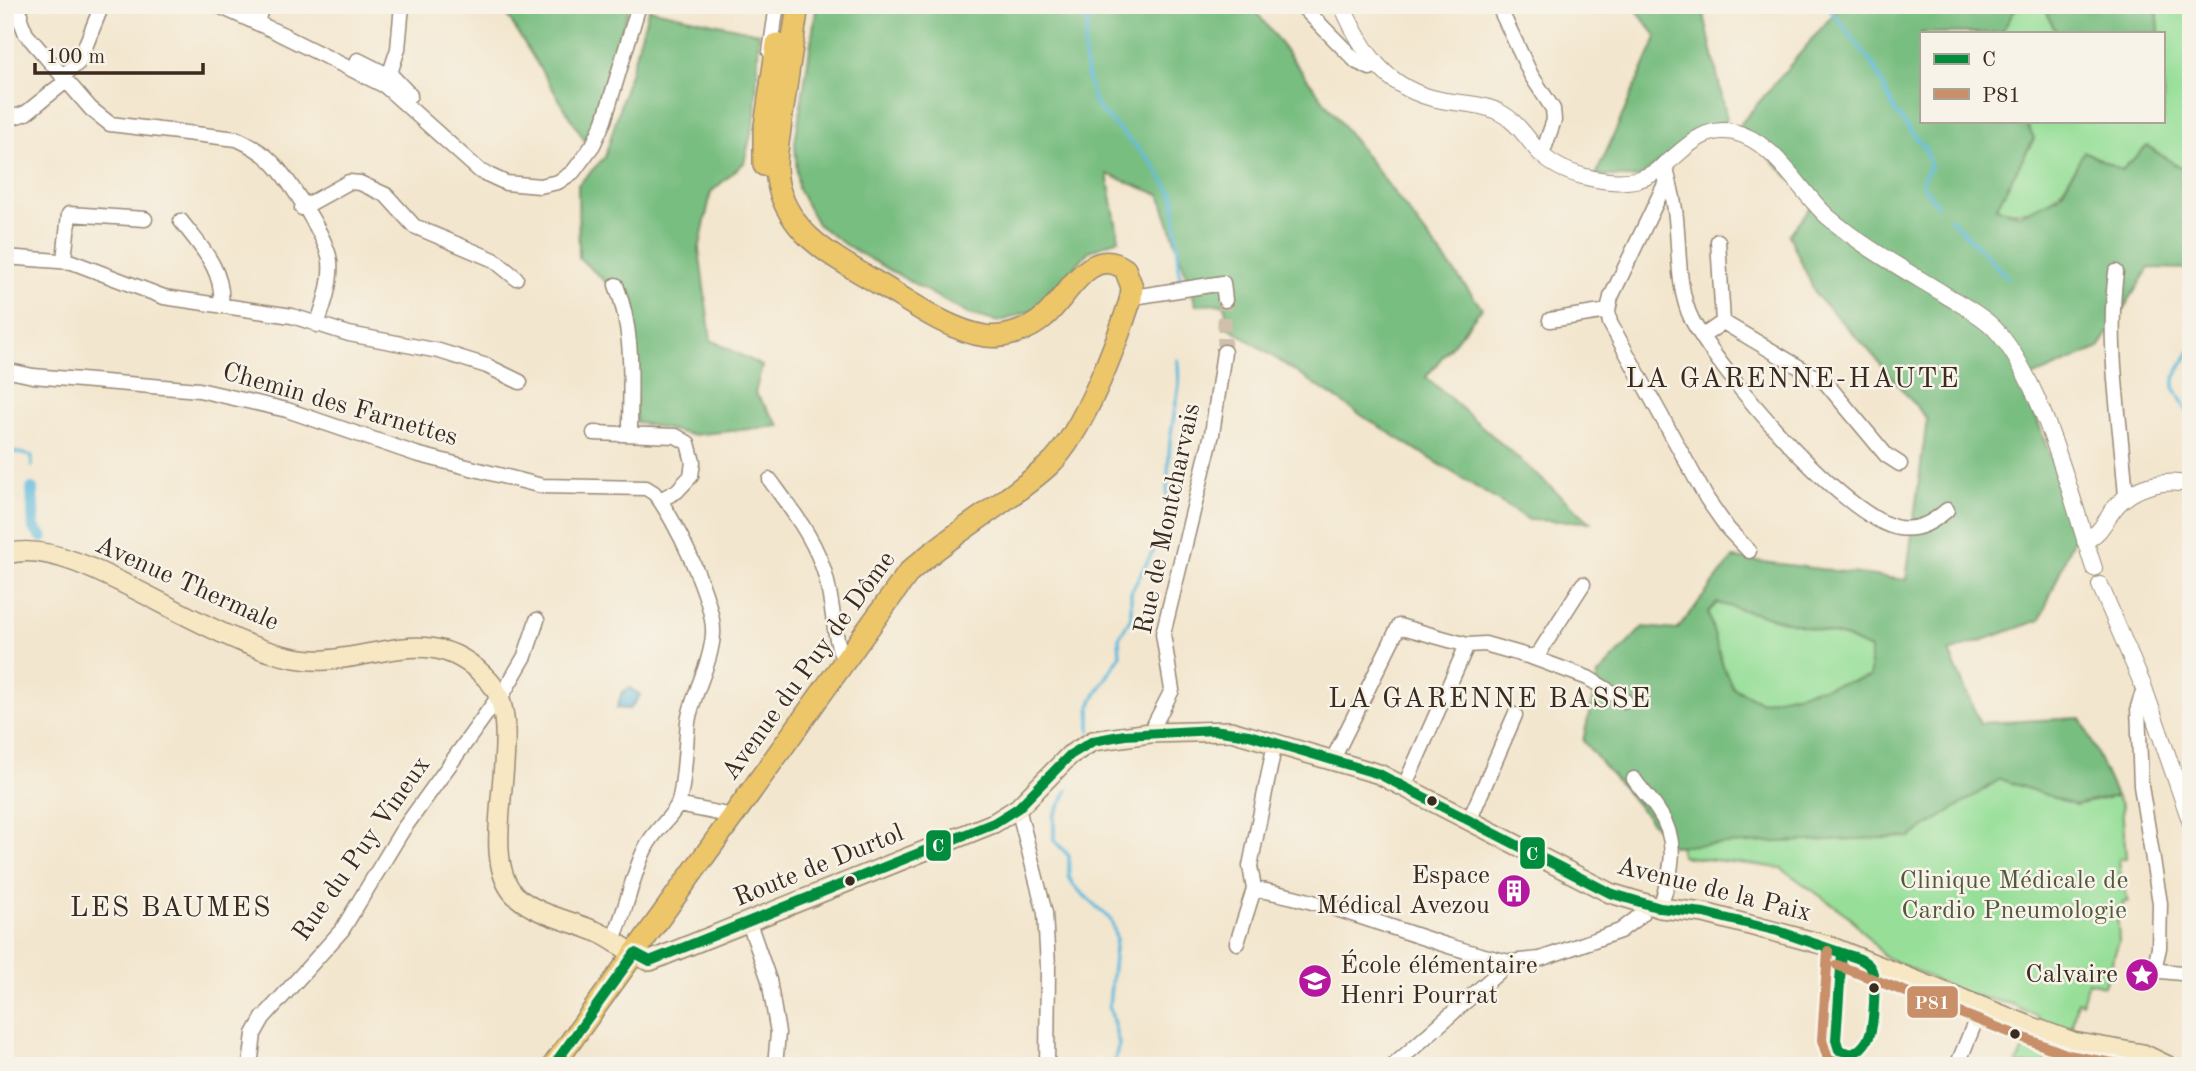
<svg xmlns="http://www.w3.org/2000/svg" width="2196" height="1071" viewBox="0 0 2196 1071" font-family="'Old Standard TT',serif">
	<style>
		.green { fill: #97df99; stroke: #69845c; stroke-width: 2 }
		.forest { fill: #79be81; stroke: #5a7450; stroke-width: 2; fill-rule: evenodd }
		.water { fill: #5ebadc; stroke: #4c727d; stroke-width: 2 }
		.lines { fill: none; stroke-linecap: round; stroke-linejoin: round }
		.stream { stroke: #5ebadc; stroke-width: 3.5 }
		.canal { stroke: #5ebadc; stroke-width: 12 }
		.minor-tunnel { stroke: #cec0ab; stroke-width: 14; stroke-dasharray: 14 7; stroke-linecap: butt }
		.minor-casing { stroke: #978876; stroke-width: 17 }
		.tertiary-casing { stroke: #978876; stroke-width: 18 }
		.secondary-casing { stroke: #978876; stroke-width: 22 }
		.primary-casing { stroke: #978876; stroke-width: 24 }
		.minor { stroke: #fff; stroke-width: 14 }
		.tertiary { stroke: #fff; stroke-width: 16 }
		.secondary { stroke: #f7e8c3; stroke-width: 19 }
		.primary { stroke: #ecc669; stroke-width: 21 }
		.bus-1-casing { stroke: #f7f3e8; stroke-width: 16 }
		.bus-2-casing { stroke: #f7f3e8; stroke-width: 16 }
		.bus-1 { stroke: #008c3c; stroke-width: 10 }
		.bus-2 { stroke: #c88f68; stroke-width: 10 }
		.bus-dot { fill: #3b2a1e; stroke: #f7f3e8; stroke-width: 2.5 }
		.labels { text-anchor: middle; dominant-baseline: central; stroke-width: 5; stroke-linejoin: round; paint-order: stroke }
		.street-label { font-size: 26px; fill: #3b2a1e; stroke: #f7f3e8 }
		.poi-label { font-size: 26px; fill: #3b2a1e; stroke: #f7f3e8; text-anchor: end }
		.park-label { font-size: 26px; fill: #52573d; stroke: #f7f3e8 }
		.neighbourhood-label { font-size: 28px; letter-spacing: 2px; fill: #3b2a1e; stroke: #f7f3e8 }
		.line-badge { stroke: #f7f3e8; stroke-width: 2.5 }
		.badge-label { font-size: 19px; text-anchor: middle; font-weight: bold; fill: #fff }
	</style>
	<rect width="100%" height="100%" fill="#f7f3e8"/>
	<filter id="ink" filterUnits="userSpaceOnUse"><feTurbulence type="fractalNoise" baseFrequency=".0143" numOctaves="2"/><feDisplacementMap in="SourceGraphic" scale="14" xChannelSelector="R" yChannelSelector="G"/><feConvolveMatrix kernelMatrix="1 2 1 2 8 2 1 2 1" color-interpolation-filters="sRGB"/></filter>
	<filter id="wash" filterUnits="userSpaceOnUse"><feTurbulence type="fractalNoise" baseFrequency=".00686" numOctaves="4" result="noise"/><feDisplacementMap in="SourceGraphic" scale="28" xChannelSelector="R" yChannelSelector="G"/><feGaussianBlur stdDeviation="1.57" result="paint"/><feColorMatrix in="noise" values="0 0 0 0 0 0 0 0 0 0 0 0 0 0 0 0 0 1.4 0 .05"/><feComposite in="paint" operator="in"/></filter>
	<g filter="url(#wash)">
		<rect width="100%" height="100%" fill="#f3e6ce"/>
		<path class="green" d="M2018,5h26l12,28h-55z
			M2157,5h34v170l-43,-29 -26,24 -38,-18c-22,41 -36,70 -89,56l39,-69 -9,-18h138v-88h-4z
			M1717,603l130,35 23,11 1,28 -110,25 -28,-14 -11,-24 -14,-52z
			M2000,779l75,26 41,-9 6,10 4,52 -7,1 2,20 8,23h-6v9l-6,1 2,29 -15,45 -16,-4 -6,21 -5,-2 -7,34 -23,-9 -10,-10 -26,-12 -45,-10 -81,-37 -35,-40 -69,-49 -100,-12 -1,-15 230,-4z
			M2029,1036l24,8 -8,22 -29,-1z"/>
		<path class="forest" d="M503,5h127l-45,136 -83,-134z
			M817,5h434l231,303 -56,69 164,145 -61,-2 -165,-103 -137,-91 -2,-22 -29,1 -36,-110 -53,-21 12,65 -30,12 -53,58 -37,13 -31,-8 -121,-68 -30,-22 -19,-35 -3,-46z
			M1632,5h70l25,115 -38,18 -50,40 -43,-3 61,-138z
			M1841,5h177l-17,28h-80v88h104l9,17 -38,70 24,7 40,-19 24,-45 38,19 25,-24 44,29v94l-42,-1 -50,80 -76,33 54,149 -37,90 -91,32 31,71 101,-5 35,78 -41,9 -75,-26 -90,58 -238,9 -89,-105 15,-66 45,-48 34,3 56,-72 173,22 21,-161 -60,-71 -51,-53 -27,-60 26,-33 -77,-75zM1717,603l130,35 23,11v28l-109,25 -28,-14 -11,-24 -14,-52z
			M2044,5h113l2,28h-103z
			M649,9l110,24 -4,85 -11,45 -33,29 -12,58 12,90 51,26 -7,27 25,33 -88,9 -56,-13 -2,-115 -55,-49 -1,-73 27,-28z"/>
		<path class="water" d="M630,688l10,7 -10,14 -13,-1 5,-16z"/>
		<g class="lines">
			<path class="stream" d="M1091,5l-7,46 4,29 8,26 56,57 22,33 6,84
				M1827,5l47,61 22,47 30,37 4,18 -7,10v8l14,19
				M1950,218l58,60
				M2191,350l-17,28v9l17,31
				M5,450l27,6v10
				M1090,731v-24l3,-8 27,-43 -1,-18 12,-21v-25l34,-63 5,-89 9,-55 -1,-25
				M1068,790l-14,26v24l15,16v21l5,9 37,34 5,18 -7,67 10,39 -6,22"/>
			<path class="canal" d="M32,489l2,39 8,9"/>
		</g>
	</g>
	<g filter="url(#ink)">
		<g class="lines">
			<path class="minor-tunnel" d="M1224,352l1,-52"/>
			<g class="minor-casing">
				<path id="minor" d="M20,5v14l6,15 65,75 19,15 127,15c13,6 26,13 36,24 17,18 54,75 57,98 2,21 -6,44 -13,64
					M217,5l69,31
					M1301,5l56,57 13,6 5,-3
					M1498,5l33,70 22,34 1,11 -12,35
					M257,23l5,-18
					M278,33l107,53 95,85 26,12 34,3 18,-4 15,-10 20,-27 11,-24 35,-116
					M770,52l7,-47
					M358,60l36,18 16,17
					M62,77l17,-15 23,-57
					M387,82l11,-33 4,-44
					M5,120l21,-7 40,-32
					M302,208l47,-26 11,1 26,12 28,31 80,34 22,18
					M181,221c20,26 44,50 40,85
					M1718,241l5,81
					M5,257l67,5 92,35 128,19 57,18 90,17 48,15 33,16
					M64,260l5,-46 76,5
					M2116,272c-10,75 5,151 10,225
					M616,285c19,48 14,99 14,149
					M1127,298l96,-15 2,17
					M1550,320l58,-9
					M1703,336l20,-14 103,61 60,72 14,9
					M5,370l28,6 166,14 88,20 129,44 126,32 104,2 8,5c21,24 61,110 59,141 -2,31 -20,58 -25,88 -2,17 -4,72 -11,84 -8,15 -23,24 -32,43 -14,29 -18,61 -32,90
					M594,433l82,3 12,7 5,19 -2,14 -14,15 -17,9
					M770,480c19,26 41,54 52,85 12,31 9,66 22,97
					M1749,551l-21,-22 -21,-30 -97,-176 -2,-12 3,-14 54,-113v-21c3,16 8,31 10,47 5,35 1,78 17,110 27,51 151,198 207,208 20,3 34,-6 48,-18
					M1531,657l57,21 37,23
					M2144,688l-6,19 3,79 19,117 -1,45 -4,17 6,6 30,3
					M500,699l25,-43 12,-36
					M1150,733l22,-43 -9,-56 49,-200 12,-82
					M1333,759l66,-133 68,19
					M1634,779c7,11 16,19 23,30 24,33 14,63 3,99
					M1405,785l62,-140 18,-1 46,13 8,-4 44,-69
					M678,805l55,11
					M1018,808l27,105 3,53 -1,100
					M1469,821l46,-106
					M1254,889c88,14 169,55 256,73
					M749,923l20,57 9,53 -3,33
					M1237,943l17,-54 -4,-23 25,-123
					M250,1066l4,-32 9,-16 79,-88 60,-99 97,-135
					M1393,1066l117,-104 30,-3 80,-28 21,-16 3,-11
					M1957,1066l25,-61"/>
			</g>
			<g class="tertiary-casing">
				<path id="tertiary" d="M1342,5c20,47 45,85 99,95 19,4 40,3 58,12 18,9 28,27 41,41 21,22 66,32 95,27 37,-6 55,-57 98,-48 41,8 66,59 95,85 35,30 77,53 116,77 16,10 36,20 49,33 49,50 79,174 101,241
					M2085,541c17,-9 19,-19 29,-32 18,-23 50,-31 77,-24
					M2100,585l44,103 47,135"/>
			</g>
			<g class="secondary-casing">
				<path id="secondary" d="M5,555c75,-27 221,112 321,105 61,-4 112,-37 164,22 41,47 -19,174 27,215 21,18 52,23 78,34 19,7 36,25 55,30l344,-138 24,-15 52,-53 23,-14 57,-8 81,-2 148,43 231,119 50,15 44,5 125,33 203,81 41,15 70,12 25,12"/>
			</g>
			<g class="primary-casing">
				<path id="primary" d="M764,165v-32l13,-89
					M553,1066l356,-494c44,-40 97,-68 140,-107 34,-31 68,-123 82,-167l1,-11 -7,-18c-36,-25 -58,29 -81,48 -14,13 -40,22 -59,19 -37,-6 -73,-33 -104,-51 -25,-15 -50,-28 -71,-47 -15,-14 -28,-34 -32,-54 -5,-20 1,-43 3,-63 6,-39 11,-77 17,-116"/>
			</g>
			<use href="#minor" class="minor"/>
			<use href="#tertiary" class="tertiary"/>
			<use href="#secondary" class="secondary"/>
			<use href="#primary" class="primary"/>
			<g class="bus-1-casing">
				<path id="bus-1" d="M635,953l15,8 344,-138 24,-15 52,-53 23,-14 32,-6 88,-5 36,5 130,39 231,119 50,15 44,5 74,18 64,22
					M1842,953c11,4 22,5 29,15 6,10 3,61 -3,71 -4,7 -9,12 -16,15l-13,-4 -3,-10z
					M553,1066l82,-113"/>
			</g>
			<g class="bus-2-casing">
				<path id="bus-2" d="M1828,951l-6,89 6,19 15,7
					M1837,965l231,90 61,11"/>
			</g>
			<use href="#bus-1" class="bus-1"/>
			<use href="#bus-2" class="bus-2"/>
		</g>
	</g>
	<defs>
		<g id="building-disc" transform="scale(1.75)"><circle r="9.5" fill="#b5179e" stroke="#f7f3e8"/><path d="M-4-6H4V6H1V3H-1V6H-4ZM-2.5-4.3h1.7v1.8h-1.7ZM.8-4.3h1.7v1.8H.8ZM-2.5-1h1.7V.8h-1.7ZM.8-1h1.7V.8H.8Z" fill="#fff"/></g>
		<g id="sight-disc" transform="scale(1.75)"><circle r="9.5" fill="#b5179e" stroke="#f7f3e8"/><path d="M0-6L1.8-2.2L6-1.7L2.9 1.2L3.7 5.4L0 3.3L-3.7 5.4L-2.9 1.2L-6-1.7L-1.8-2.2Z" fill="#fff"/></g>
		<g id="school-disc" transform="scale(1.75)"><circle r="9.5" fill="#b5179e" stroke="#f7f3e8"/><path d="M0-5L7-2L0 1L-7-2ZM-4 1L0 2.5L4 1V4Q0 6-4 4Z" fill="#fff"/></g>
	</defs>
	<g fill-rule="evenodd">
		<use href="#building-disc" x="1514" y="891"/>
		<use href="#sight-disc" x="2142" y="975"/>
		<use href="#school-disc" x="1315" y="981"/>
	</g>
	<g class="bus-dot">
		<circle cx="1432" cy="801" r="6"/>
		<circle cx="850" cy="881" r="6"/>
		<circle cx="1874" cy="988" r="6"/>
		<circle cx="2015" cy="1034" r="6"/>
	</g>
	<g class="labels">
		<g class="street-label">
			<text transform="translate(340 405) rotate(16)">Chemin des Farnettes</text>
			<text transform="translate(1168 519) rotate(-78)">Rue de Montcharvais</text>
			<text transform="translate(187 584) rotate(24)">Avenue Thermale</text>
			<text transform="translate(809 666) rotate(-54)">Avenue du Puy de Dôme</text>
			<text transform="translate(362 849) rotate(-55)">Rue du Puy Vineux</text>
			<text transform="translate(819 866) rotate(-22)">Route de Durtol</text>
			<text transform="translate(1714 890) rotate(14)">Avenue de la Paix</text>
		</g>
		<g class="poi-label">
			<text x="1490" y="876">Espace<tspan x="1490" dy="30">Médical Avezou</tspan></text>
			<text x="1340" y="966" text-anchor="start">École élémentaire<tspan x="1340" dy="30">Henri Pourrat</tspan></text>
			<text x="2118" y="975">Calvaire</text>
		</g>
		<g class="park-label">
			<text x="2014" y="881">Clinique Médicale de<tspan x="2014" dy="30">Cardio Pneumologie</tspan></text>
		</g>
		<g class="neighbourhood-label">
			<text x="1793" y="380">LA GARENNE-HAUTE</text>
			<text x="1490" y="700">LA GARENNE BASSE</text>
			<text x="171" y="909">LES BAUMES</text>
		</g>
	</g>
	<g class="line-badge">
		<rect x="925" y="829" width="27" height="33" rx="7" fill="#008c3c"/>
		<rect x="1519" y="836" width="27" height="34" rx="7" fill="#008c3c"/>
		<rect x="1906" y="985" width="53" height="34" rx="7" fill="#c88f68"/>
	</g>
	<g class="badge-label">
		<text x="938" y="852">C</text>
		<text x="1532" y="860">C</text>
		<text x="1932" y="1009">P81</text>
	</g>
	<rect width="2196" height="1071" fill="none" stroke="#f7f3e8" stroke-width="28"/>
	<rect x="1920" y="32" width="245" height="91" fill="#f7f3e8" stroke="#aca397" stroke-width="2"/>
	<rect x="1934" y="54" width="35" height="10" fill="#008c3c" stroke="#aca397" stroke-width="2"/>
	<text x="1982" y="66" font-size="21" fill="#3b2a1e">C</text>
	<rect x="1934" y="89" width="35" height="10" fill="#c88f68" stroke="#aca397" stroke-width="2"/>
	<text x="1982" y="102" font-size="21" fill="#3b2a1e">P81</text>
	<path d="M35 63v10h168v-10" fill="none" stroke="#3b2a1e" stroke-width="3.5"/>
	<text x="46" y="63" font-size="21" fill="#3b2a1e" stroke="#f7f3e8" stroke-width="5" paint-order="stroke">100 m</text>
</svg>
